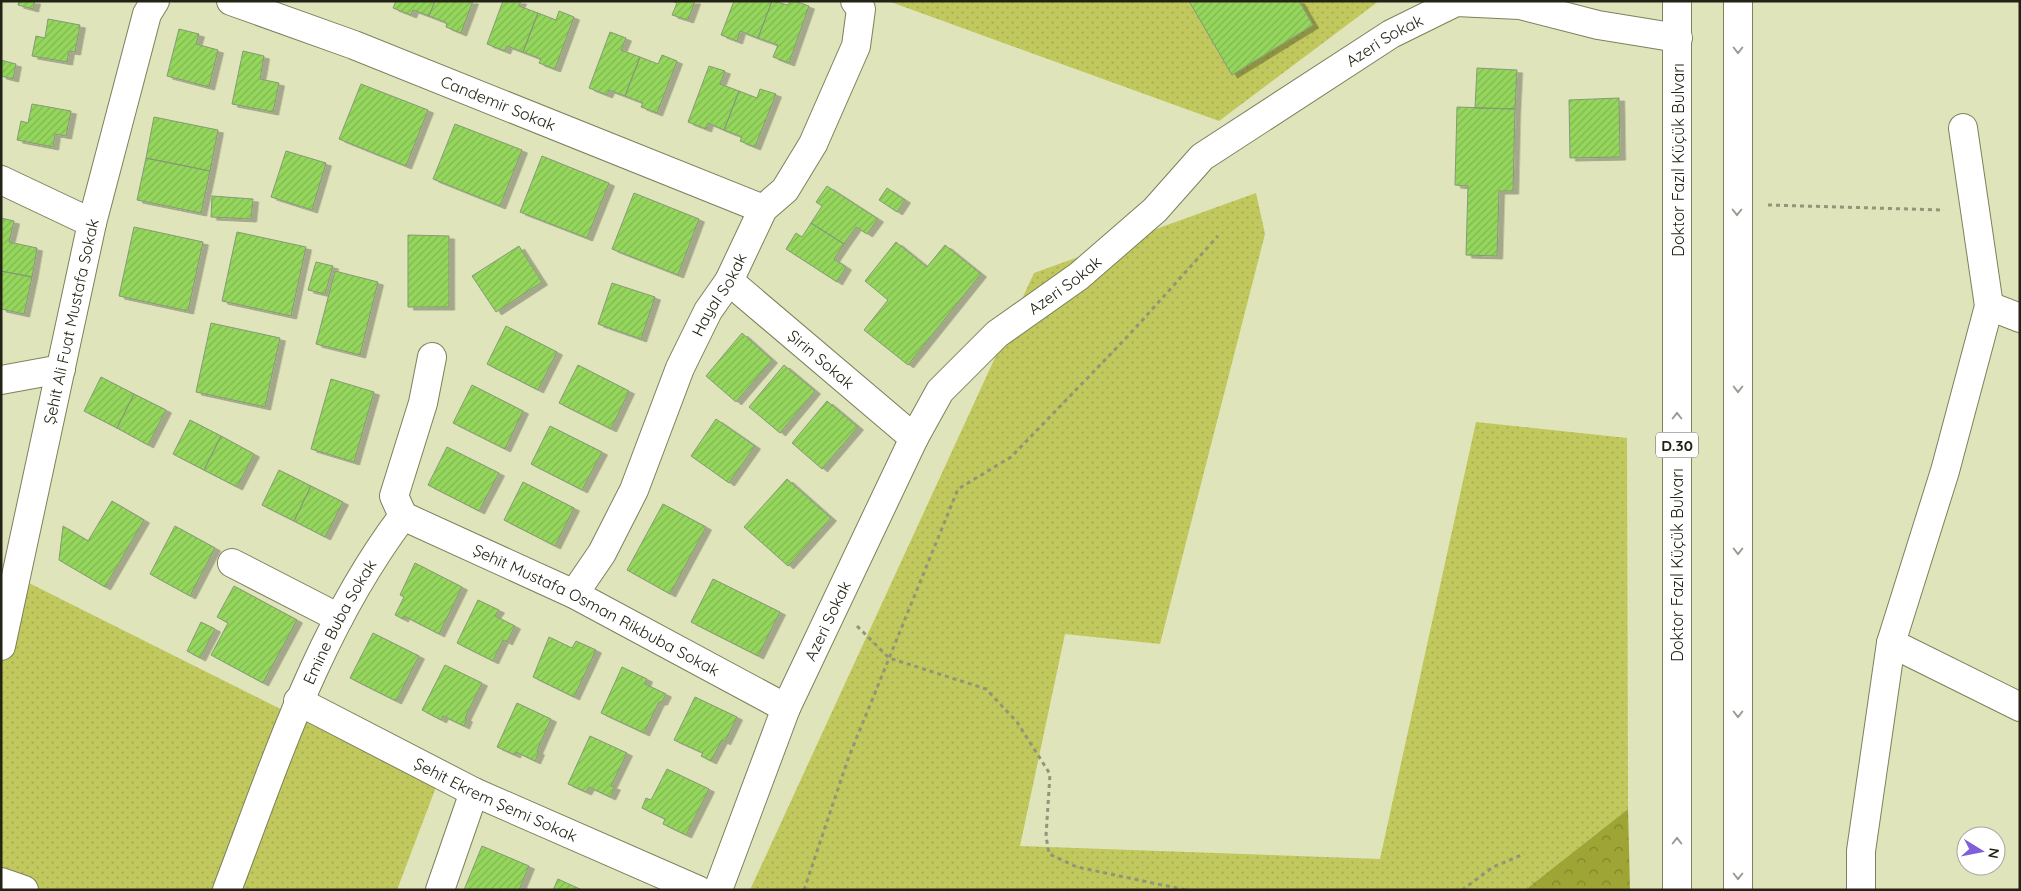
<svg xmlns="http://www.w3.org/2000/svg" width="2021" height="891" viewBox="0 0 2021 891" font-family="Quicksand,sans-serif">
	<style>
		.grass { fill: url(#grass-dots) }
		.forest { fill: url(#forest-crowns) }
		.building { fill: url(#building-hatch); stroke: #859977; filter: url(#shadow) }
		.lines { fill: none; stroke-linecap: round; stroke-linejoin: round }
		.minor-casing { stroke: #7d815c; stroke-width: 30 }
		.highway-casing { stroke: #7d815c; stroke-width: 30 }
		.path { stroke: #929577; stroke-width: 3; stroke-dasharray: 4 4; stroke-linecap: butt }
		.minor { stroke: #fff; stroke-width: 28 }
		.highway { stroke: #fff; stroke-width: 28 }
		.oneway { stroke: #9c9c95 }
		.labels { text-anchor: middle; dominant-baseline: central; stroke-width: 4.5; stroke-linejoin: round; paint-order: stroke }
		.shield { fill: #fff; stroke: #64655a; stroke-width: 1 }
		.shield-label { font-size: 15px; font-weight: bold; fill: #222314 }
		.street-label { font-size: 16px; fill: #222314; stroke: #fff }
	</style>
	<defs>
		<pattern id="grass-dots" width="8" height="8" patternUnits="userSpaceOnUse" patternTransform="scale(1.25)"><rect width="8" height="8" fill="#c1c85d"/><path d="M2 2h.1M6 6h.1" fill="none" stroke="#a6ac50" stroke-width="1.8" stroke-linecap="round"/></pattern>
		<pattern id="forest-crowns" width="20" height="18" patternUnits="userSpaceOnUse" patternTransform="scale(1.25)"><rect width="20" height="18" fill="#9ea534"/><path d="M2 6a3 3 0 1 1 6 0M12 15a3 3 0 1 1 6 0" fill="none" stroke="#80862b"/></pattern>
		<pattern id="building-hatch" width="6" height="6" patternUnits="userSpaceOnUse" patternTransform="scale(1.25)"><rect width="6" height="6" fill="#95d65d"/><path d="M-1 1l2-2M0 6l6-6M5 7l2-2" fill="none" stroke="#80b750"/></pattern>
		<filter id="shadow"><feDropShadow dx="5.5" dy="3" stdDeviation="0" flood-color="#0004"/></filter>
	</defs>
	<rect width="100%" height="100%" fill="#dfe4bb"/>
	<path class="grass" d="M888,1h491l-160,120z
		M1256,193l9,41 -105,410 -95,-10 -45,212 360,13 96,-437 151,16 1,371 -103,81h-775l284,-617z
		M1,569l435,218 -39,103h-396z"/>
	<path class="forest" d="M1628,809l2,81h-105z"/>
	<path class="building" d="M19,1h16l-2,8 -15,-4z
		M396,1h39l-6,15 -16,-6 -2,5 -18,-7z
		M435,1h38l-12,32 -15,-6 1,-4 -18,-7z
		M503,1h18l-2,5 19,7 -15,39 -16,-6 -2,5 -18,-7z
		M672,1h23l-7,19 -16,-5 5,-12z
		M734,1h38l-14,37 -18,-7 -3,10 -16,-6z
		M772,1l16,4 2,-4h5l14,5 -20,57 -16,-6 5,-12 -20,-7z
		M1189,1h110l14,24 -81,50z
		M559,11l15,6 -19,52 -16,-6 2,-4 -18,-7 15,-39 18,7z
		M48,19l32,6 -5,27 -6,-1 -2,11 -35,-6 4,-20 9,2z
		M179,29l20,5 -3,10 22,6 -9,37 -42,-11z
		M610,32l16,6 -5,12 19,7 -15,39 -16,-6 -2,5 -18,-7z
		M243,51l21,5 -4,23 19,4 -6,29 -41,-8z
		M662,55l15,6 -20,52 -16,-6 2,-4 -18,-7 15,-39 18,7z
		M1,60l15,4 -3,15 -12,-3z
		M709,66l16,5 -5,13 19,7 -15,39 -16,-7 -2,6 -18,-7z
		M1477,68l40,2 -2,39 -40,-1z
		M361,84l67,26 -22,56 -67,-27z
		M760,89l16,5 -21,53 -15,-6 2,-4 -18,-7 15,-39 18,7z
		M1619,98l1,59 -50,1 -1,-58z
		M32,104l39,7 -5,25 -11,-2 -2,13 -36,-7 4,-19 7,2z
		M1457,107l58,2 -2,82h-14l-2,65 -31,-1 2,-69 -13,-1z
		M154,117l64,13 -8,41 -64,-13z
		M455,124l67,26 -22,56 -67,-27z
		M286,151l40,12 -14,47 -41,-13z
		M542,156l67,27 -22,55 -67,-26z
		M146,158l64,13 -9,42 -64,-13z
		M827,186l51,33 -11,15 -11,-7 -12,17 -33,-21 11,-17 -6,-4z
		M887,188l18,12 -8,12 -18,-12z
		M634,193l65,26 -21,56 -66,-26z
		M212,196l41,3 -2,20 -40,-2z
		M1,218l13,3 -5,21 28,6 -5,29 -31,-6z
		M811,223l33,21 -10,15 12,8 -9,15 -51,-33 10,-16 6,4z
		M134,227l69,15 -15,69 -69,-15z
		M237,232l69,15 -15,69 -69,-15z
		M408,235l41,1v71h-41z
		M896,242l31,25 18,-22 36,29 -73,91 -44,-35 24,-30 -23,-19z
		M519,246l23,36 -46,30 -24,-36z
		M316,262l17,4 -8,28 -17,-4z
		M1,271l31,6 -8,37 -23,-5z
		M335,271l43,11 -18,73 -44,-11z
		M612,283l43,14 -14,42 -43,-15z
		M211,323l69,15 -15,69 -69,-15z
		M506,326l51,26 -19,38 -51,-26z
		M742,333l30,27 -36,42 -30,-26z
		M578,365l51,26 -18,38 -52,-26z
		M784,365l31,26 -35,42 -31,-26z
		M101,377l33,17 -17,34 -33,-17z
		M331,379l43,13 -20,70 -43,-13z
		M472,385l51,26 -18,38 -52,-26z
		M134,394l32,16 -18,35 -31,-17z
		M827,401l31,26 -36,42 -30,-26z
		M716,419l39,27 -26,37 -38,-27z
		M190,420l31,16 -17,34 -31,-16z
		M550,426l52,26 -20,38 -51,-26z
		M221,436l33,18 -17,33 -33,-17z
		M447,447l52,26 -20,38 -51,-26z
		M279,470l32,16 -17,35 -32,-16z
		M787,479l44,39 -43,48 -44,-39z
		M523,482l51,26 -19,38 -51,-26z
		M311,486l32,16 -18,35 -31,-16z
		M112,501l32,19 -39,67 -46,-27 4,-34 25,15z
		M663,504l43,23 -36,67 -43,-24z
		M175,526l40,22 -25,48 -40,-22z
		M415,563l47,24 -23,47 -35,-18 -1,3 -8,-4 9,-18 -4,-2z
		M713,579l67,33 -22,44 -67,-34z
		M234,586l63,34 -34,63 -52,-28 17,-32 -11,-6z
		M478,600l21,10 -4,6 20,10 -8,16 -4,-2 -10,21 -36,-18z
		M201,622l14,7 -15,29 -13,-7z
		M373,633l46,23 -23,45 -46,-23z
		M549,637l23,11 4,-7 20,9 -22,47 -41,-20z
		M445,665l37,18 -17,35 2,1 -3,7 -21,-10 -2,4 -19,-10z
		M622,667l25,12 -2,5 21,10 -4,8h-3l-15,31 -43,-20z
		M695,697l42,20 -12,25 -3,-2 -11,21 -10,-5 2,-3 -29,-13z
		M517,703l34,16 -14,32 2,1 -4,9 -19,-9 -1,3 -18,-8z
		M590,736l37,17 -16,33 4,1 -5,10 -21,-10 -3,5 -18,-8z
		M667,769l42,20 -23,46 -23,-11 2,-5 -23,-11 4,-10 5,2z
		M482,846l47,20 -10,24h-55z
		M558,879l24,11h-29z"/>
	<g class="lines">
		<g class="minor-casing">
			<g id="minor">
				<path id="s1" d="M231,1l123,44 409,164"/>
				<path d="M1,180l91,43"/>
				<path id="s2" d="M729,281l185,157"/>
				<path d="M1989,306l31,12"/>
				<path d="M1,380l60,-11"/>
				<path id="s3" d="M403,516l171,78 212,114"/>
				<path d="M403,516l-9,-20 29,-93 9,-46"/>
				<path d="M232,563l107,55"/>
				<path id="s4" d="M574,594l28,-41 32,-63 46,-122 28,-57 21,-30 34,-72 22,-19 28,-46 43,-98 5,-37 -6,-8"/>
				<path d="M1891,643l129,64"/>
				<path id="s5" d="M1,646l91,-423 55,-209 8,-13"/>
				<path id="s6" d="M298,701l176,91 224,98"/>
				<path d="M1,882l23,8"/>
				<path id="s7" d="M227,890c49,-129 92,-263 176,-374"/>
				<path d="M440,890l34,-98"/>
				<path id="s8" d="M718,890l68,-182 128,-270 26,-47 57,-57 82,-58 76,-66 47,-53 189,-123 65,-32 64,3 78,20 80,13"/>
				<path d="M1861,890v-39l30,-208 54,-172 44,-165 -26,-178"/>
			</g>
		</g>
		<g class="highway-casing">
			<path id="highway" d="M1738,1v889
				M1677,890v-889"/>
		</g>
		<path class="path" d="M1768,205l176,5
			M857,626l32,32 97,31 31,33 33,52 -4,62 3,18 28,13 109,23
			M804,890l44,-131 110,-270 53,-32 118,-122 89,-99
			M1462,890l31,-23 31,-13"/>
		<use href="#minor" class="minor"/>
		<use href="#highway" class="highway"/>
	</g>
	<defs><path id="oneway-chevron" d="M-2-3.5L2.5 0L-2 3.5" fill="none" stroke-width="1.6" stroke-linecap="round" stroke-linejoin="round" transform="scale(1.25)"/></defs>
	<g class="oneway">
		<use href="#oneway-chevron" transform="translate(1738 50) rotate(90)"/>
		<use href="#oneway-chevron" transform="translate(1737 212) rotate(90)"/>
		<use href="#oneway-chevron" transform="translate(1738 389) rotate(90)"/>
		<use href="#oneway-chevron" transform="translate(1677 416) rotate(-90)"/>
		<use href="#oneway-chevron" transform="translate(1738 551) rotate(90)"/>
		<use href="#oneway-chevron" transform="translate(1738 714) rotate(90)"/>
		<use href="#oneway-chevron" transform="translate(1677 841) rotate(-90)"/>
		<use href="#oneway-chevron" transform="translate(1738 876) rotate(90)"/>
	</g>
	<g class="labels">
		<rect class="shield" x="1656" y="432.5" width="42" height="25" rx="4"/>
		<g class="shield-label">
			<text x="1677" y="445">D.30</text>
		</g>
		<g class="street-label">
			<text stroke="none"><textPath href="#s8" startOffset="1116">Azeri Sokak</textPath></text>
			<text stroke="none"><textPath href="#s1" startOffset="286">Candemir Sokak</textPath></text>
			<text transform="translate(1678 160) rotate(-90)">Doktor Fazıl Küçük Bulvarı</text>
			<text stroke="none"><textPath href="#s8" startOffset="711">Azeri Sokak</textPath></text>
			<text stroke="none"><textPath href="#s4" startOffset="334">Hayal Sokak</textPath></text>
			<text stroke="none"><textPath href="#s5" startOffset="332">Şehit Ali Fuat Mustafa Sokak</textPath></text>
			<text stroke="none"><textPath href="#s2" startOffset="121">Şirin Sokak</textPath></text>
			<text transform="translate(1677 565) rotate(-90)">Doktor Fazıl Küçük Bulvarı</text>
			<text stroke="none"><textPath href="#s3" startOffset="215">Şehit Mustafa Osman Rikbuba Sokak</textPath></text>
			<text stroke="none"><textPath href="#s8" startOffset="291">Azeri Sokak</textPath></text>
			<text stroke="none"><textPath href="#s7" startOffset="291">Emine Buba Sokak</textPath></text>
			<text stroke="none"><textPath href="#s6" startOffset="221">Şehit Ekrem Şemi Sokak</textPath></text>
		</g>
	</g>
	<rect width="2021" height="891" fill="none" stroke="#222314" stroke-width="5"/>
	<g transform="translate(1981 851) rotate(100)"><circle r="24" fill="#ffffff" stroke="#a7a7a1"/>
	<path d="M0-4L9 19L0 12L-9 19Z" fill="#805fd9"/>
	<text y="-8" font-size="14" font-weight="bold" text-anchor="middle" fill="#222314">N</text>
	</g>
</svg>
